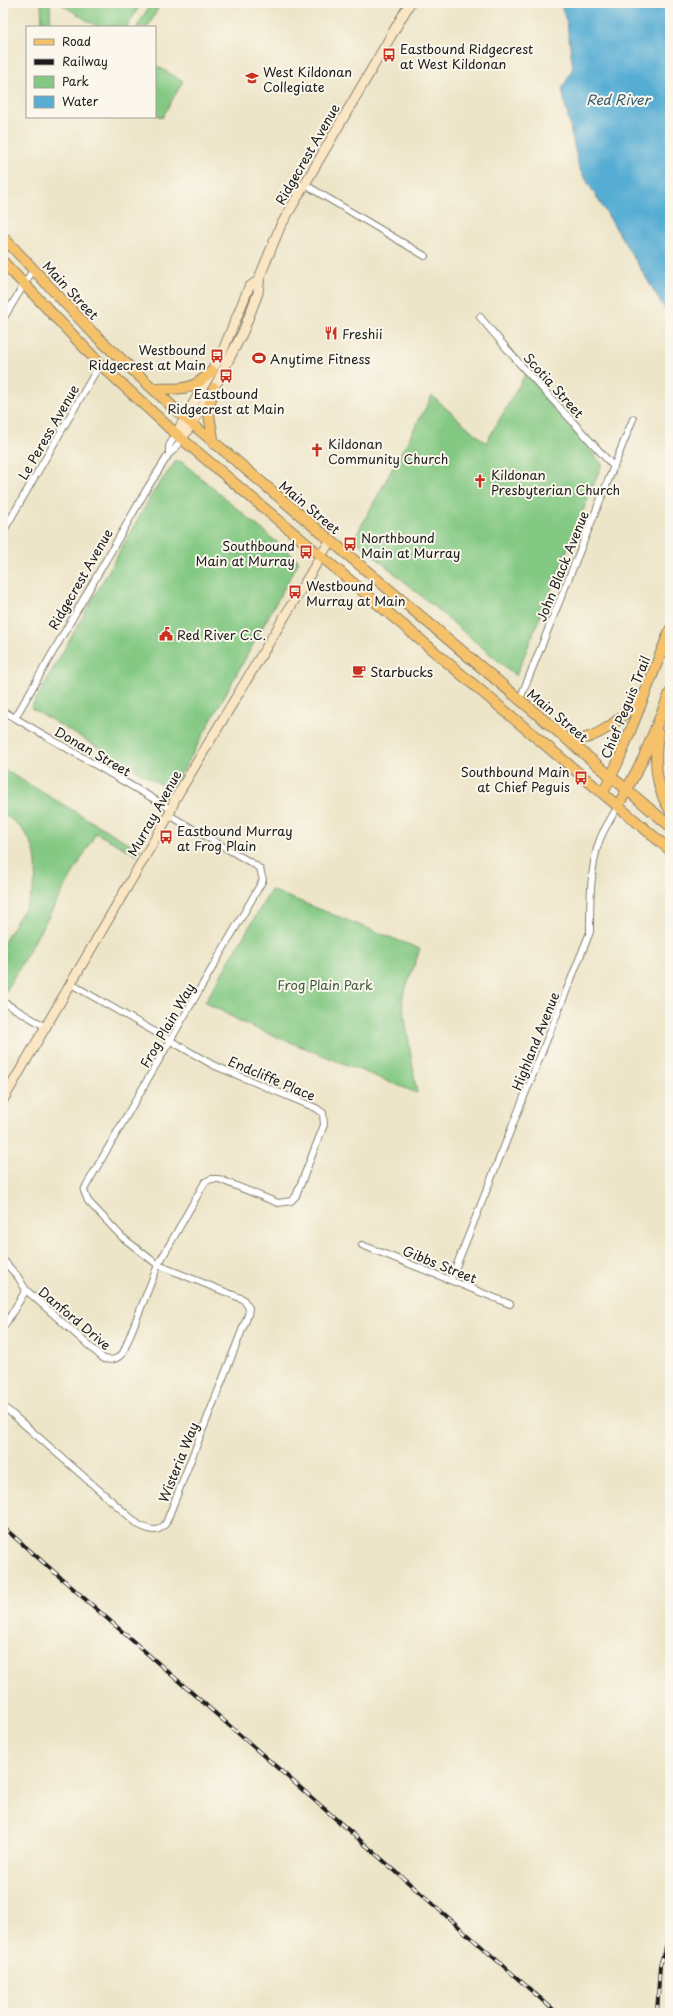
<svg xmlns="http://www.w3.org/2000/svg" width="673" height="2016" viewBox="0 0 673 2016" font-family="'Playpen Sans',sans-serif">
	<style>
		.green { fill: #84c983; stroke: #507250 }
		.water { fill: #57add4; stroke: #3a6478 }
		.lines { fill: none; stroke-linecap: round; stroke-linejoin: round }
		.street-casing { stroke: #848072; stroke-width: 8 }
		.secondary-casing { stroke: #848072; stroke-width: 11 }
		.primary-casing { stroke: #848072; stroke-width: 12 }
		.street { stroke: #fff; stroke-width: 6 }
		.secondary { stroke: #fbe6c4; stroke-width: 9 }
		.primary { stroke: #f5c16b; stroke-width: 10 }
		.rail-casing { stroke: #1c1c1c; stroke-width: 4 }
		.rail { stroke: #fbf7ec; stroke-width: 2.5; stroke-dasharray: 8; stroke-linecap: butt }
		.labels { text-anchor: middle; dominant-baseline: central; stroke-width: 4; stroke-linejoin: round; paint-order: stroke }
		.poi-label { font-size: 13px; fill: #1c1c1c; stroke: #fbf7ec; text-anchor: start }
		.street-label { font-size: 13px; fill: #1c1c1c; stroke: #fbf7ec }
		.park-label { font-size: 13px; fill: #405940; stroke: #fbf7ec }
		.water-label { font-size: 14px; font-style: italic; fill: #375d6f; stroke: #fbf7ec }
	</style>
	<rect width="100%" height="100%" fill="#fbf7ec"/>
	<filter id="ink" filterUnits="userSpaceOnUse"><feTurbulence type="fractalNoise" baseFrequency=".025" numOctaves="2"/><feDisplacementMap in="SourceGraphic" scale="8" xChannelSelector="R" yChannelSelector="G"/><feConvolveMatrix kernelMatrix="1 2 1 2 8 2 1 2 1" color-interpolation-filters="sRGB"/></filter>
	<filter id="wash" filterUnits="userSpaceOnUse"><feTurbulence type="fractalNoise" baseFrequency=".012" numOctaves="4" result="noise"/><feDisplacementMap in="SourceGraphic" scale="16" xChannelSelector="R" yChannelSelector="G"/><feGaussianBlur stdDeviation="0.9" result="paint"/><feColorMatrix in="noise" values="0 0 0 0 0 0 0 0 0 0 0 0 0 0 0 0 0 1.4 0 .05"/><feComposite in="paint" operator="in"/></filter>
	<g filter="url(#wash)">
		<rect width="100%" height="100%" fill="#ede5c8"/>
		<path class="green" d="M41,3h9l1,24h-9z
			M59,3h82l-14,24h-29z
			M151,3h10l-13,24h-11z
			M155,65l28,16 -21,37 -7,-4z
			M526,373l76,91 -86,212 -162,-137 78,-143 54,47z
			M176,461l6,1 117,99 -127,230 -141,-83 123,-217z
			M3,769l137,81 -3,5 -41,-22 -90,158 -3,-2c0,-13 -3,-30 0,-43 3,-13 22,-34 27,-48 14,-33 5,-66 -27,-84z
			M271,890l149,59 -18,50 15,94 -172,-69 -40,-22z"/>
		<path class="water" d="M560,3h110v314l-91,-149 -17,-79 11,-21 -6,-45z"/>
	</g>
	<g filter="url(#ink)">
		<g class="lines">
			<g class="street-casing">
				<path id="street" d="M304,184l121,72
					M480,317l39,46 95,104
					M3,319l30,-49
					M169,454v-8l7,-12
					M3,532l97,-168
					M520,699l113,-280
					M3,711l168,98
					M15,718l133,-231 21,-33 5,-4 8,-11
					M3,1002l43,25
					M362,1245l148,59
					M3,1260l15,17 8,13 78,69c9,2 13,0 19,-6l35,-88 47,-83 6,-3h8l59,24 13,-2 5,-5 28,-71 -1,-12 -7,-5 -103,-43 -142,-81
					M451,1279l139,-347c0,-28 0,-67 10,-93 5,-12 12,-22 18,-33
					M3,1328l23,-38
					M3,1406l136,119c10,5 19,9 27,-2l82,-208 1,-7 -6,-9 -85,-34 -36,-28 -34,-36 -4,-10 2,-5 177,-306 -3,-11 -5,-4 -86,-50"/>
			</g>
			<g class="secondary-casing">
				<path id="secondary" d="M176,434l45,-79 28,-68 10,-7
					M182,439l32,-51 29,-56 15,-39 2,-17 20,-49 130,-224
					M3,1100l166,-285 6,-16 155,-258"/>
			</g>
			<g class="primary-casing">
				<path id="primary" d="M3,237l90,96 85,79 492,414
					M3,262l97,102 76,70 494,416
					M214,388l-6,21 6,35
					M153,389c28,-1 37,4 59,-18
					M658,733c-4,27 -3,54 12,77
					M569,741c32,-2 51,-22 72,-43
					M603,793l15,-31 52,-132
					M618,806l25,-47 27,-66"/>
			</g>
			<use href="#street" class="street"/>
			<use href="#secondary" class="secondary"/>
			<use href="#primary" class="primary"/>
			<g class="rail-casing">
				<path id="rail" d="M3,1527l554,486
					M657,2013l3,-48 10,-30"/>
			</g>
			<use href="#rail" class="rail"/>
		</g>
	</g>
	<defs>
		<g id="bus-bare" transform="scale(1.08)"><path d="M-5-6H5V4H4V6H2V4H-2V6H-4V4H-5ZM-3.5-4V0h7V-4ZM-3.5 1.2v1.5H-2V1.2ZM2 1.2v1.5H3.5V1.2Z" fill="#c8321e" stroke="#fbf7ec" stroke-width="2.5" paint-order="stroke"/></g>
		<g id="school-bare" transform="scale(1.08)"><path d="M0-5L7-2L0 1L-7-2ZM-4 1L0 2.5L4 1V4Q0 6-4 4Z" fill="#c8321e" stroke="#fbf7ec" stroke-width="2.5" paint-order="stroke"/></g>
		<g id="restaurant-bare" transform="scale(1.08)"><path d="M-5-6h1v4h1v-4h1v4h1v-4h1v5L-1.5 .5V6h-2V.5L-5-1ZM5-6V6H3V1.5H1.5Q1.5-4 5-6Z" fill="#c8321e" stroke="#fbf7ec" stroke-width="2.5" paint-order="stroke"/></g>
		<g id="stadium-bare" transform="scale(1.08)"><path d="M0-5a6.5 5 0 1 0 0 10a6.5 5 0 1 0 0-10ZM-3.5-1.8h7v3.6h-7Z" fill="#c8321e" stroke="#fbf7ec" stroke-width="2.5" paint-order="stroke"/></g>
		<g id="church-bare" transform="scale(1.08)"><path d="M-1.2-6h2.4v3.5h3.3v2.4h-3.3V6h-2.4V-.1h-3.3v-2.4h3.3Z" fill="#c8321e" stroke="#fbf7ec" stroke-width="2.5" paint-order="stroke"/></g>
		<g id="civic-bare" transform="scale(1.08)"><path d="M-.6-6.5H3V-4.5H.6V-3L4-1V1h2V6H-6V1h2V-1L-.6-3ZM-1.2 2.5V6h2.4V2.5Z" fill="#c8321e" stroke="#fbf7ec" stroke-width="2.5" paint-order="stroke"/></g>
		<g id="cafe-bare" transform="scale(1.08)"><path d="M-5.5-4.5H6V0H3Q3 3.5 0 3.5H-2.5Q-5.5 3.5-5.5 0ZM3-3.2v2h1.7v-2ZM-6 4.5H4V6H-6Z" fill="#c8321e" stroke="#fbf7ec" stroke-width="2.5" paint-order="stroke"/></g>
	</defs>
	<g fill-rule="evenodd">
		<use href="#bus-bare" x="389" y="55"/>
		<use href="#school-bare" x="252" y="78"/>
		<use href="#restaurant-bare" x="331" y="333"/>
		<use href="#bus-bare" x="217" y="356"/>
		<use href="#stadium-bare" x="259" y="358"/>
		<use href="#bus-bare" x="226" y="376"/>
		<use href="#church-bare" x="317" y="450"/>
		<use href="#church-bare" x="480" y="481"/>
		<use href="#bus-bare" x="350" y="544"/>
		<use href="#bus-bare" x="306" y="552"/>
		<use href="#bus-bare" x="295" y="592"/>
		<use href="#civic-bare" x="166" y="634"/>
		<use href="#cafe-bare" x="359" y="671"/>
		<use href="#bus-bare" x="581" y="778"/>
		<use href="#bus-bare" x="166" y="837"/>
	</g>
	<g class="labels">
		<g class="poi-label">
			<text x="400" y="48">Eastbound Ridgecrest<tspan x="400" dy="15">at West Kildonan</tspan></text>
			<text x="263" y="71">West Kildonan<tspan x="263" dy="15">Collegiate</tspan></text>
			<text x="342" y="333">Freshii</text>
			<text x="206" y="349" text-anchor="end">Westbound<tspan x="206" dy="15">Ridgecrest at Main</tspan></text>
			<text x="270" y="358">Anytime Fitness</text>
			<text x="226" y="393" text-anchor="middle">Eastbound<tspan x="226" dy="15">Ridgecrest at Main</tspan></text>
			<text x="328" y="443">Kildonan<tspan x="328" dy="15">Community Church</tspan></text>
			<text x="491" y="474">Kildonan<tspan x="491" dy="15">Presbyterian Church</tspan></text>
			<text x="361" y="537">Northbound<tspan x="361" dy="15">Main at Murray</tspan></text>
			<text x="295" y="545" text-anchor="end">Southbound<tspan x="295" dy="15">Main at Murray</tspan></text>
			<text x="306" y="585">Westbound<tspan x="306" dy="15">Murray at Main</tspan></text>
			<text x="177" y="634">Red River C.C.</text>
			<text x="370" y="671">Starbucks</text>
			<text x="570" y="771" text-anchor="end">Southbound Main<tspan x="570" dy="15">at Chief Peguis</tspan></text>
			<text x="177" y="830">Eastbound Murray<tspan x="177" dy="15">at Frog Plain</tspan></text>
		</g>
		<g class="street-label">
			<text transform="translate(307 154) rotate(-60)">Ridgecrest Avenue</text>
			<text transform="translate(71 290) rotate(47)">Main Street</text>
			<text transform="translate(554 385) rotate(48)">Scotia Street</text>
			<text transform="translate(48 432) rotate(-60)">Le Peress Avenue</text>
			<text transform="translate(310 507) rotate(40)">Main Street</text>
			<text transform="translate(562 566) rotate(-68)">John Black Avenue</text>
			<text transform="translate(80 579) rotate(-60)">Ridgecrest Avenue</text>
			<text transform="translate(625 707) rotate(-68)">Chief Peguis Trail</text>
			<text transform="translate(558 715) rotate(40)">Main Street</text>
			<text transform="translate(93 751) rotate(30)">Donan Street</text>
			<text transform="translate(154 813) rotate(-61)">Murray Avenue</text>
			<text transform="translate(167 1025) rotate(-60)">Frog Plain Way</text>
			<text transform="translate(535 1041) rotate(-68)">Highland Avenue</text>
			<text transform="translate(272 1078) rotate(23)">Endcliffe Place</text>
			<text transform="translate(440 1264) rotate(22)">Gibbs Street</text>
			<text transform="translate(75 1318) rotate(40)">Danford Drive</text>
			<text transform="translate(178 1462) rotate(-68)">Wisteria Way</text>
		</g>
		<g class="park-label">
			<text x="325" y="984">Frog Plain Park</text>
		</g>
		<g class="water-label">
			<text x="618" y="99">Red River</text>
		</g>
	</g>
	<rect width="673" height="2016" fill="none" stroke="#fbf7ec" stroke-width="16"/>
	<rect x="26" y="26" width="130" height="92" fill="#fbf7ec" stroke="#a29f99"/>
	<rect x="34" y="39" width="20" height="6" fill="#f5c16b" stroke="#a29f99"/>
	<text x="62" y="46" font-size="12" fill="#1c1c1c">Road</text>
	<rect x="34" y="59" width="20" height="6" fill="#1c1c1c" stroke="#a29f99"/>
	<text x="62" y="66" font-size="12" fill="#1c1c1c">Railway</text>
	<rect x="34" y="76" width="20" height="12" fill="#84c983" stroke="#a29f99"/>
	<text x="62" y="86" font-size="12" fill="#1c1c1c">Park</text>
	<rect x="34" y="96" width="20" height="12" fill="#57add4" stroke="#a29f99"/>
	<text x="62" y="106" font-size="12" fill="#1c1c1c">Water</text>
</svg>
